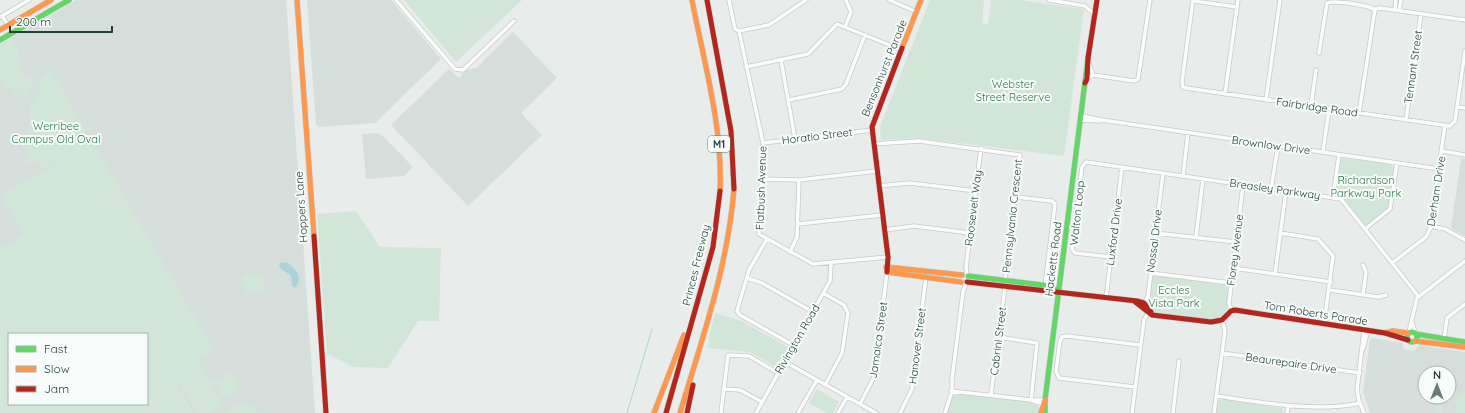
<svg xmlns="http://www.w3.org/2000/svg" width="1465" height="413" viewBox="0 0 1465 413" font-family="Quicksand,sans-serif">
	<style>
		.built { fill: #d6dedb; fill-rule: evenodd }
		.green { fill: #d1e6d8; fill-rule: evenodd }
		.water { fill: #a9d4db }
		.lines { fill: none; stroke-linecap: round; stroke-linejoin: round }
		.stream { stroke: #a9d4db; stroke-width: 1 }
		.street-casing { stroke: #c5cac8; stroke-width: 5 }
		.fast-casing { stroke: #c3cbc8; stroke-width: 6 }
		.slow-casing { stroke: #c3cbc8; stroke-width: 6 }
		.jam-casing { stroke: #c3cbc8; stroke-width: 6 }
		.street { stroke: #fcfcfc; stroke-width: 3.5 }
		.fast { stroke: #63d668; stroke-width: 5 }
		.slow { stroke: #ff974d; stroke-width: 5 }
		.jam { stroke: #b3261e; stroke-width: 5 }
		.labels { text-anchor: middle; dominant-baseline: central; stroke-width: 4; stroke-linejoin: round; paint-order: stroke }
		.shield { fill: #f7fbf9; stroke: #637a73; stroke-width: 1 }
		.shield-label { font-size: 10px; font-weight: bold; fill: #24423a }
		.street-label { font-size: 11px; fill: #24423a; stroke: #f7fbf9 }
		.park-label { font-size: 11px; fill: #2d7a4b; stroke: #f7fbf9 }
	</style>
	<rect width="100%" height="100%" fill="#e8edeb"/>
	<path class="built" d="M76,0h210l29,413h-122l-22,-37 43,-26 -212,-154 23,39 -25,15v-206z
		M307,0h84l50,59 -66,64 -56,4 -3,-2z
		M513,32l44,46 -36,35 21,22 -74,71 -77,-81 58,-56 10,9 7,-8 10,-2z
		M378,133l4,2 31,32 -9,9 -38,3 -4,-45z
		M1461,159h4v77l-14,-8z
		M1373,338l29,5 2,6 10,2 5,-6 46,7v40l-7,4 -2,17h-86l-7,-22 7,-51zM1425,373h24v24h-24z"/>
	<path class="green" d="M404,0h118l-66,62z
		M930,0h57h-3l-2,23 6,1 3,-24h28l65,9 -20,147 -146,-18 -37,2 -1,-13z
		M11,38l7,11 1,15 6,10 -8,5 8,-4 3,4 3,-2c5,9 0,15 -6,22l-10,-19 6,15 -3,1 -7,-9 -3,2 -8,-13v-32z
		M50,69l164,281 -43,26 22,37h-193v-163l25,-15 -24,-39 76,-45 -34,18 -5,-9 -12,4 5,-60 9,-12v-14zM9,334h138v70h-138z
		M1342,158l48,6 4,3 -5,41 -21,17 -4,-1 -17,-22 -12,-9 5,-33z
		M356,211l24,36 61,1 -2,73h-21l-30,47 -34,-1 -27,-13 -10,-140z
		M263,274l1,19 -18,1 -2,-18z
		M1155,275l71,9c5,5 2,29 -4,33 -3,2 -7,2 -10,3l-57,-8 -8,-10 5,-24z
		M715,313l27,8 46,26 -12,20 -26,-15 -42,-4 2,-16z
		M198,361l26,43 -14,9h-13l-23,-37z
		M231,372l9,16 -17,10 -9,-16z
		M817,389l22,13 -6,11h-6l-18,-10z
		M1465,392v21h-9l2,-17z
		M955,393l71,8 12,4 2,8h-93l6,-19z
		M1437,398l7,2 -2,13h-7z
		M1222,399l60,9 2,5h-68l2,-12z
		M237,405l14,1 16,7h-43z"/>
	<path class="water" d="M286,262c10,6 18,16 9,26l-3,-2 -1,-10 -12,-9 1,-4z"/>
	<g class="lines">
		<path class="stream" d="M627,413l25,-84"/>
		<g class="street-casing">
			<path id="street" d="M396,0l59,69 8,1 51,-49
				M729,0l6,29 4,2 30,-6 37,-25
				M889,0l28,12
				M1049,0l36,6 9,8
				M1193,0l-11,82 1,5 3,1 264,38 5,-5 10,-70
				M1193,1l44,6
				M1395,10l1,-10
				M1399,11l2,-11
				M2,16l6,9
				M0,17l29,-17
				M845,27l6,-15 -5,-12
				M739,31l24,112 -4,91 54,30 75,-7
				M1319,53l8,-50c8,-3 41,2 48,7
				M781,60l14,79
				M1089,63l4,12
				M746,67l62,-13 29,-30 65,26
				M1087,79l6,-4 41,6 4,-2 12,-79
				M1225,94l13,-94
				M789,100l53,-11 4,-5 19,-49
				M1266,100l14,-100
				M1311,106l5,-36
				M1457,107l8,1
				M1359,113l16,-104 5,-1 85,12
				M1082,116l20,4 337,49
				M1080,120l21,1
				M1406,120l15,-106
				M763,143l109,-13
				M873,144l46,-3 101,14 -15,126
				M1442,151l23,4
				M1323,152l6,-43
				M1183,176l5,-43
				M762,179l37,1 78,-9
				M878,186l32,-3 66,8
				M1271,189l7,-43
				M1016,197l36,4 3,3 -10,82
				M1333,197l6,-42
				M798,224l84,-9
				M1431,226l14,3 20,11
				M1365,229l25,-20 7,-46
				M884,230l30,-4 56,7
				M1155,233l81,9
				M1280,233l38,6 15,17 -9,68
				M1196,237l7,-58
				M767,239l-18,31 -12,41 3,4 53,30
				M790,252l7,-15 2,-57
				M1111,257l-36,-4 -3,-4 10,-82 4,-5 255,37 78,98
				M1392,263l34,-26 4,-8 15,-104
				M1233,268l98,14
				M1150,273l81,10
				M1275,274l11,-83
				M967,275l-1,-8 15,-119
				M747,278l15,5 51,29
				M1329,290l50,7 7,-2
				M823,293l21,12 4,8 -6,40 -17,32
				M1363,295l3,-23 -3,-7
				M1106,298l16,-131
				M1144,304l4,-8 15,-123
				M1232,314l-3,-11 14,-118
				M1412,322l3,10
				M1364,330l-7,60 2,11 5,12
				M1409,332l8,-34 48,-37
				M998,337l39,6 -6,57
				M1444,339l3,-21 18,-14
				M1363,349l5,-19
				M1222,353l138,20
				M785,362l91,51
				M1135,387l-76,-9 -3,-7 4,-30 2,-4 5,-1 73,9
				M723,389l17,1 22,12
				M951,391l80,9 12,4
				M991,395l14,-108
				M1216,396c44,6 102,17 144,7
				M1031,400h14
				M860,404l14,-27 13,-105
				M721,413l7,-58 21,1 29,17
				M756,413l74,-132 1,-17
				M798,413l19,-33
				M838,413l9,-16
				M900,413l12,-24 14,-112
				M945,413l7,-22v-12l11,-87 3,-9
				M1132,413l12,-93 5,-9
				M1173,413l6,-52
				M1214,413l11,-82 -3,-11
				M1287,413l1,-7"/>
		</g>
		<g class="fast-casing">
			<path id="fast" d="M0,40l69,-40
				M968,276l82,10 9,5
				M1407 337a5 5 0 1 1 10 0a5 5 0 1 1-10 0Z
				M1416,334l49,8
				M1045,413v-13l43,-342"/>
		</g>
		<g class="slow-casing">
			<path id="slow" d="M297,0l17,236
				M692,0c12,62 31,127 28,191
				M0,30l51,-30
				M902,48l19,-48
				M886,267l76,8
				M887,272l74,10
				M1385,333l8,-2 15,2
				M1415,341l50,6
				M654,413l30,-78
				M680,413c22,-74 48,-147 54,-224
				M1041,413l4,-13"/>
		</g>
		<g class="jam-casing">
			<path id="jam" d="M707,0l24,131 3,58
				M1085,83l2,-4 1,-21 9,-58
				M314,236l12,177
				M887,272l1,-15 -16,-130 30,-79
				M967,282l170,19 7,2 7,9
				M1134,301l18,14 59,7 11,-2 9,-9 4,-1 150,23 23,7
				M666,413l47,-166 7,-56
				M687,413l6,-28"/>
		</g>
		<use href="#street" class="street"/>
		<use href="#fast" class="fast"/>
		<use href="#slow" class="slow"/>
		<use href="#jam" class="jam"/>
	</g>
	<g class="labels">
		<rect class="shield" x="708" y="136" width="22" height="16" rx="3"/>
		<g class="shield-label">
			<text x="719" y="144">M1</text>
		</g>
		<g class="street-label">
			<text transform="translate(1413 67) rotate(-82)">Tennant Street</text>
			<text transform="translate(884 68) rotate(-68)">Bensonhurst Parade</text>
			<text transform="translate(1317 107) rotate(8)">Fairbridge Road</text>
			<text transform="translate(817 136) rotate(-7)">Horatio Street</text>
			<text transform="translate(1271 145) rotate(8)">Brownlow Drive</text>
			<text transform="translate(761 188) rotate(-88)">Flatbush Avenue</text>
			<text transform="translate(1275 189) rotate(8)">Breasley Parkway</text>
			<text transform="translate(1436 191) rotate(-81)">Derham Drive</text>
			<text transform="translate(301 207) rotate(-94)">Hoppers Lane</text>
			<text transform="translate(973 208) rotate(-83)">Roosevelt Way</text>
			<text transform="translate(1077 213) rotate(-84)">Walton Loop</text>
			<text transform="translate(1012 216) rotate(-84)">Pennsylvania Crescent</text>
			<text transform="translate(1114 232) rotate(-83)">Luxford Drive</text>
			<text transform="translate(1154 241) rotate(-83)">Nossal Drive</text>
			<text transform="translate(1235 250) rotate(-83)">Florey Avenue</text>
			<text transform="translate(1053 259) rotate(-83)">Hacketts Road</text>
			<text transform="translate(696 265) rotate(-76)">Princes Freeway</text>
			<text transform="translate(1316 313) rotate(9)">Tom Roberts Parade</text>
			<text transform="translate(797 339) rotate(-60)">Rivington Road</text>
			<text transform="translate(878 340) rotate(-82)">Jamaica Street</text>
			<text transform="translate(998 341) rotate(-83)">Cabrini Street</text>
			<text transform="translate(917 346) rotate(-83)">Hanover Street</text>
			<text transform="translate(1291 363) rotate(8)">Beaurepaire Drive</text>
		</g>
		<g class="park-label">
			<text x="1013" y="84">Webster<tspan x="1013" dy="13">Street Reserve</tspan></text>
			<text x="56" y="126">Werribee<tspan x="56" dy="13">Campus Old Oval</tspan></text>
			<text x="1366" y="180">Richardson<tspan x="1366" dy="13">Parkway Park</tspan></text>
			<text x="1174" y="290">Eccles<tspan x="1174" dy="13">Vista Park</tspan></text>
		</g>
	</g>
	<rect x="8" y="333" width="140" height="72" fill="#f7fbf9" stroke="#a3b1ad"/>
	<rect x="16" y="346" width="20" height="6" fill="#63d668" stroke="#a3b1ad"/>
	<text x="44" y="353" font-size="12" fill="#24423a">Fast</text>
	<rect x="16" y="366" width="20" height="6" fill="#ff974d" stroke="#a3b1ad"/>
	<text x="44" y="373" font-size="12" fill="#24423a">Slow</text>
	<rect x="16" y="386" width="20" height="6" fill="#b3261e" stroke="#a3b1ad"/>
	<text x="44" y="393" font-size="12" fill="#24423a">Jam</text>
	<g transform="translate(1437 385)"><circle r="19" fill="#f7fbf9" stroke="#a3b1ad"/>
	<path d="M0-3L7 15L0 10L-7 15Z" fill="#697e78"/>
	<text y="-6" font-size="11" font-weight="bold" text-anchor="middle" fill="#24423a">N</text>
	</g>
	<path d="M10 26v6h102v-6" fill="none" stroke="#24423a" stroke-width="2"/>
	<text x="16" y="26" font-size="12" fill="#24423a" stroke="#f7fbf9" stroke-width="3" paint-order="stroke">200 m</text>
</svg>
